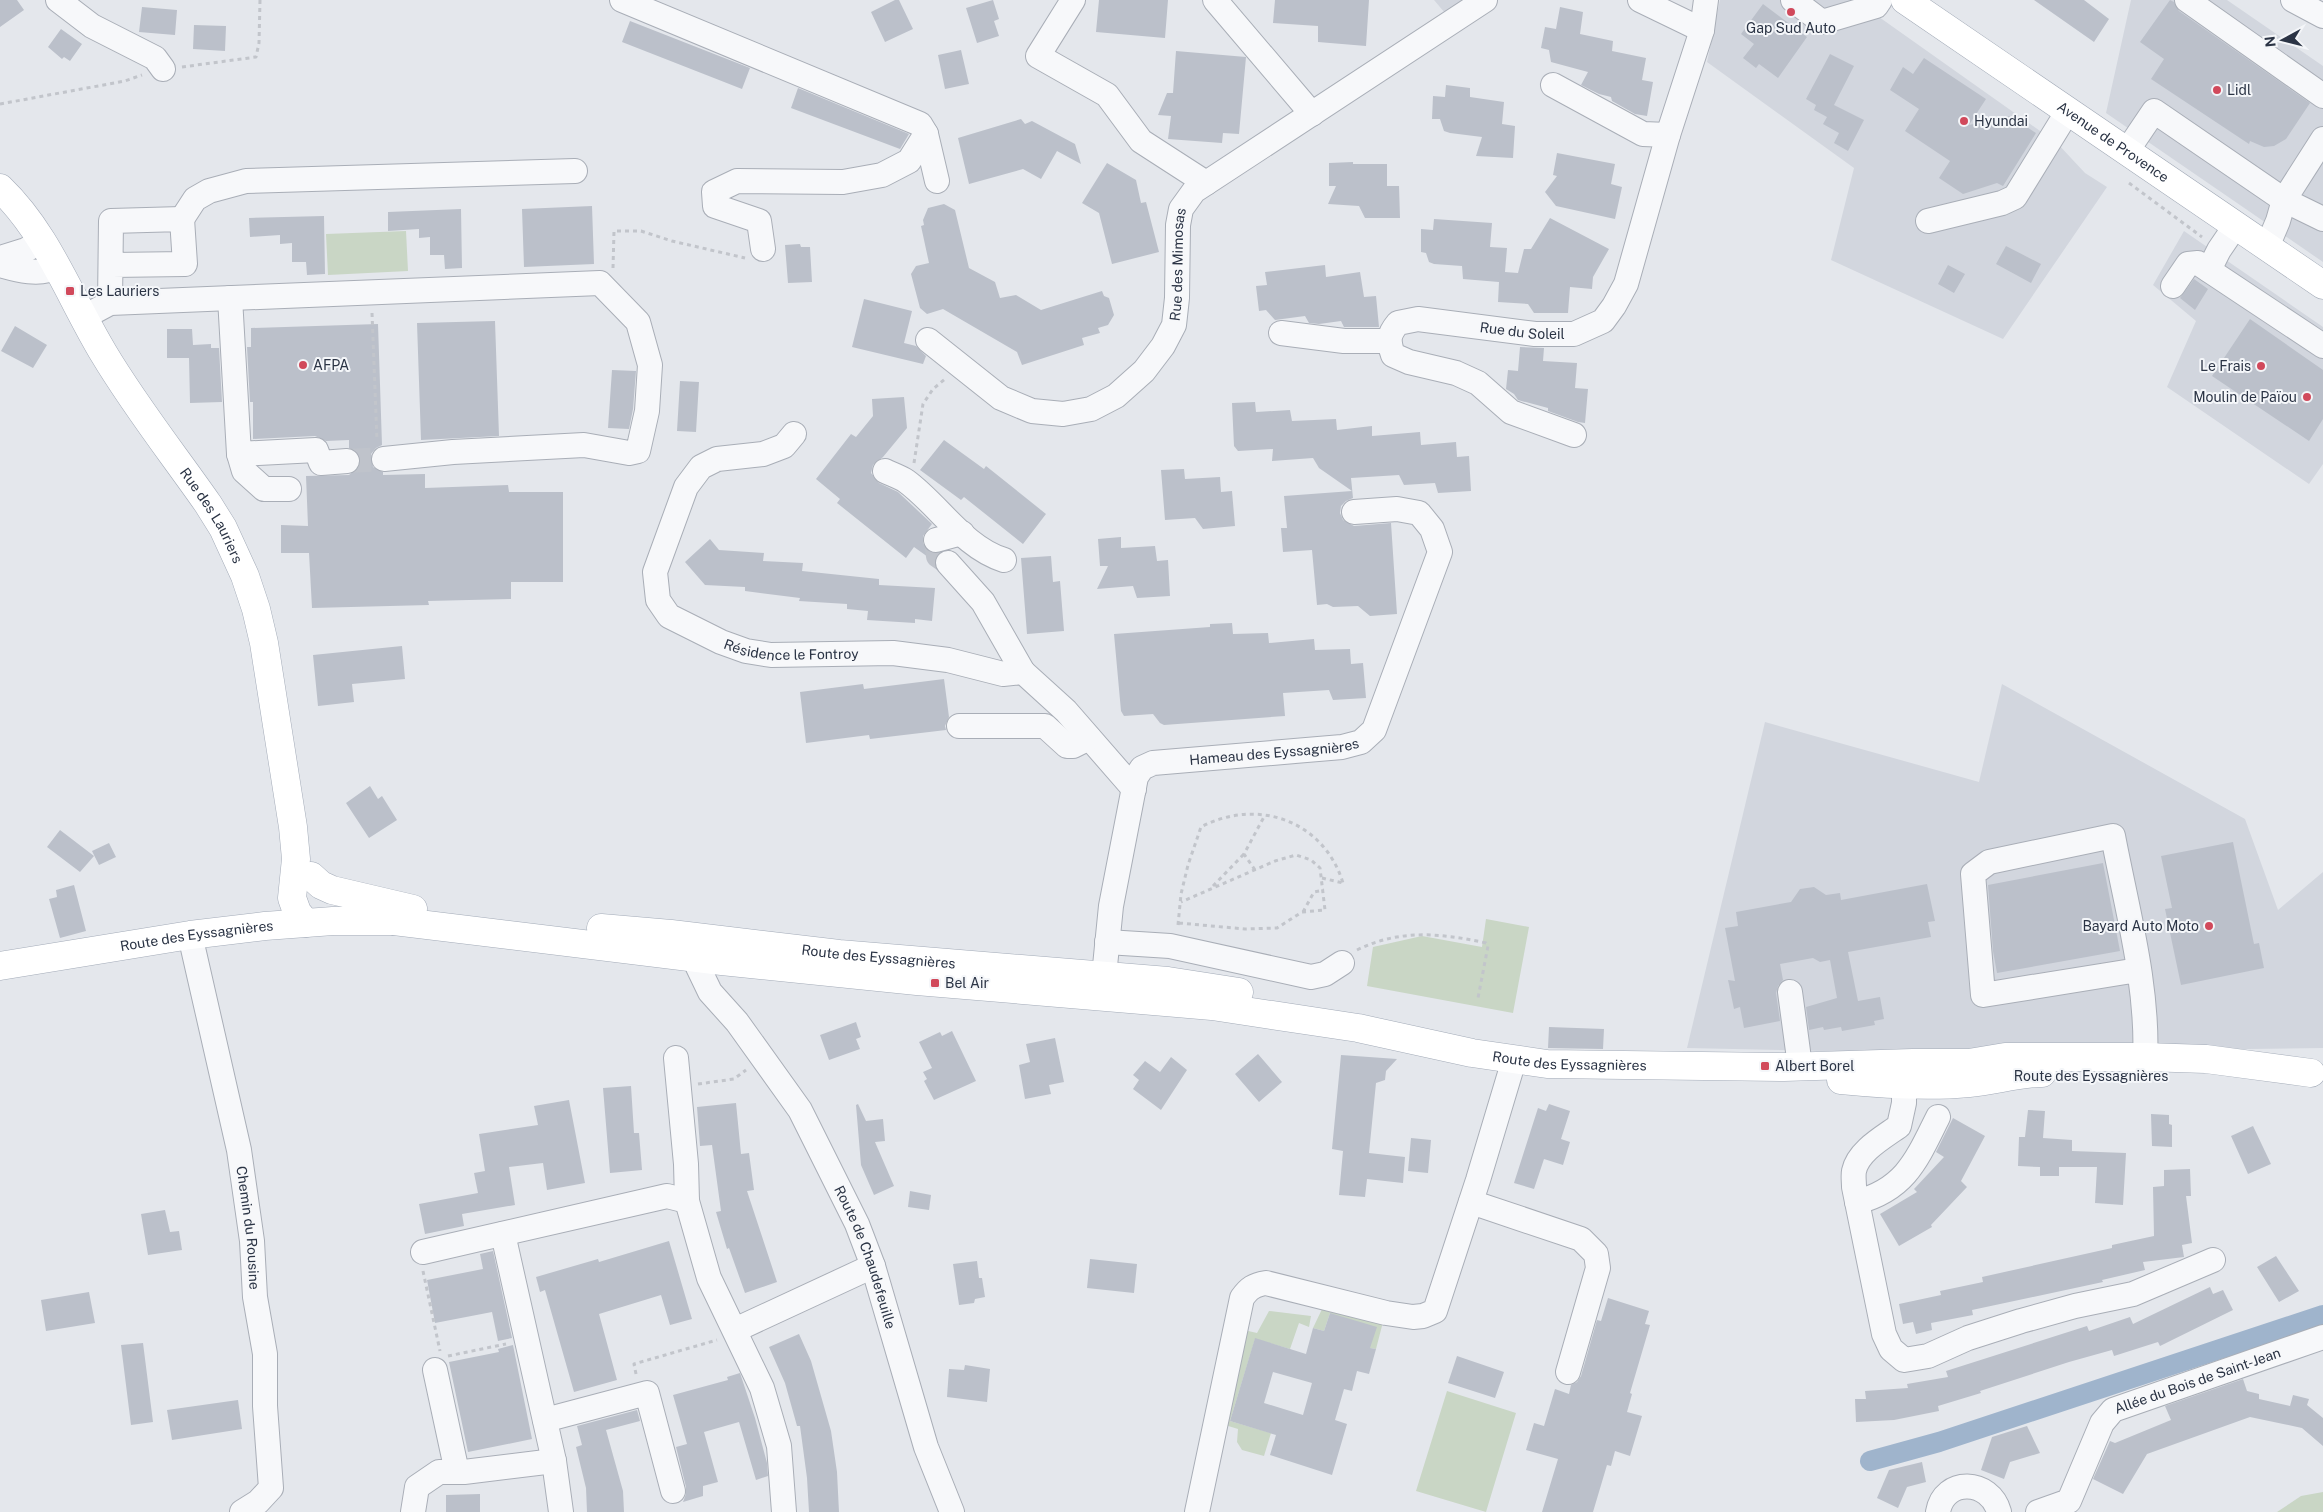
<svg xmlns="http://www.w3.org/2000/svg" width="2323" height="1512" viewBox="0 0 2323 1512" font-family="'Public Sans',sans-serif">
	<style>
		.built { fill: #d2d6de }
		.green { fill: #c9d6c5 }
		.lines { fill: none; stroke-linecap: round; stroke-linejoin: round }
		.canal { stroke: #9fb4cc; stroke-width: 20 }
		.building { fill: #bbc0ca; fill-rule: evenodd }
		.minor-tunnel { stroke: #bfc3cb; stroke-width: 24; stroke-dasharray: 24 12; stroke-linecap: butt }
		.minor-casing { stroke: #a9aeb7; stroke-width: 26 }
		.major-casing { stroke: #a3abb8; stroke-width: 29 }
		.path { stroke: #c2c5cb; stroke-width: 3; stroke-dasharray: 4 4; stroke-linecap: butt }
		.minor { stroke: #f7f8fa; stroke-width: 24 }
		.major { stroke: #fff; stroke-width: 28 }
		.poi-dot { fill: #d1495b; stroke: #f4f6f9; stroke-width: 2 }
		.labels { text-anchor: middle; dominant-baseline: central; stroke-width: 4; stroke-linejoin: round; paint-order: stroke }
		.poi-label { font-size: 14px; fill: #2b3445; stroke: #f4f6f9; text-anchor: start }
		.street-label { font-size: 14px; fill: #2b3445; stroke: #f4f6f9 }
	</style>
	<rect width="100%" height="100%" fill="#e4e7ec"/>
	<path class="built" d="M1434,0h29l-18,13z
		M1720,0h135l202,143 28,30 22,14 -104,152 -172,-79 23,-92 -147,-106z
		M2131,0h96l96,66v196l-217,-149z
		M2184,231l139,96v137l-14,20 -142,-97 29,-66 -43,-36z
		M2002,684l243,135 33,91 45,-38v176l-398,5 -238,-5 78,-326 214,60z"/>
	<path class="green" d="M406,231l2,40 -80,4 -2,-41z
		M1486,919l43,8 -16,86 -146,-27 6,-39 49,-11 60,11z
		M1323,1307l60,15 -7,27 -6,-1 -40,-35 -6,18 -11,-3z
		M1269,1311l42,5 -2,11 -10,-4 -9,26 -35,-10 -25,82 41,12 -7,23 -22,-6 -5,-8 1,-13 -13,-4 19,-95 13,3z
		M1447,1391l69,22 -30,99 -70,-21z
		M2323,1492v20h-46l24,-16z"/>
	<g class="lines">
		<path class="canal" d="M1870,1461l69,-19 384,-127"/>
	</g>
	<path class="building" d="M0,0h17l7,10 -24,17z
		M895,0h4l14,29 -28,13 -14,-30z
		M993,0l6,19 -5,2 5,15 -22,7 -11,-35z
		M1099,0h69l-3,38 -69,-6z
		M1275,0h94l-3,46 -48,-4v-16l-45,-3z
		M2034,0h50l25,19 -15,23z
		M2170,0l4,2 5,9 131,92 -24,36 -12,7 -10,1 -14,-6 -1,3 -98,-65 13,-20 -24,-17z
		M1763,4l44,33 -29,41 -19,-14 -3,4 -13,-10 11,-14 -13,-10z
		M142,7l35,3 -2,25 -36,-3z
		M1560,7l23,5 -3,22 33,7 -1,10 34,7 -4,22 11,2 -6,34 -12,-2 -23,-13 -1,-4 -12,-3 -18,-9 7,-13 -37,-10 -2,-12 -8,-2 4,-21 11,2z
		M630,21l120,47 -8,21 -120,-47z
		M194,25l32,1 -1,25 -32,-2z
		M61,29l21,15 -12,17 -6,-4 -2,2 -14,-12z
		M961,50l8,34 -24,5 -7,-34z
		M1176,51l70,6 -7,77 -16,-1 -1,10 -54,-4 3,-23 -13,-1 9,-22h6z
		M1830,54l24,12 -20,39 30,15 -16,31 -14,-8 5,-10 -16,-9 4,-7 -13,-7 2,-5 -10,-6z
		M1924,58l62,41 -17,26 41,-9 26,17 -33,53 -6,-3 -34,11 -24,-16 11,-17 -45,-30 14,-22 -29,-19 13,-23 10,7z
		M1446,85l24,3v9l34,5 -2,22 13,2 -2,32 -37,-2 6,-19 -32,-4 -6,-2 -4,-12h-8l1,-23 12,1z
		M798,88l111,46 -9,15 -109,-41z
		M1021,119l4,5 7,-3 43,23 6,20 -24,-13 -16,28 -18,-10 -54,15 -11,-46z
		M1557,153l58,11 -4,20 11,3 -7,32 -59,-13 -11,-14 12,-16 -4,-1z
		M1353,162v2h34v22h12l1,32h-35l-6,-12 -31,-2 8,-18h-7v-23z
		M1107,163l29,17 5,23 5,-1 13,50 -47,12 -13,-51 -17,-10z
		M944,204l11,6 14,58 26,14 5,16 16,-3 25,15 61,-19 2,5 5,2 5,17 -6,10 -10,3 2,5 -18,5 2,7 -62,20 -5,-13 -74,-43 -16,5 -7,-6 -9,-34 5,-8 13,-3 -8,-37 3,-1 -1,-5 5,-12z
		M592,206l2,58 -70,3 -2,-58z
		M461,209l1,59 -17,1 -1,-14h-14v-18l-11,1v-9l-31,2v-19z
		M324,216l1,58 -18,1 -1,-13h-14v-19l-12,1v-9l-30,2 -1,-19z
		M1550,218l59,31 -16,28 -1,12 -22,-2 -2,26h-34l-6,-9 -30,-2 1,-20 -36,-3 -1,-13 -28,-2 -5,-2 -3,-9 -5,-1v-23l12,1 1,-11 58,4 -2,24 17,1 -2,24 13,1 6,-24h7z
		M800,244l1,3h9l2,35 -24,1 -3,-38z
		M2006,246l35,18 -10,19 -35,-19z
		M1325,265l1,12 34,-5 4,25 12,-1 3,31h-35l-3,-6 -22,3 -10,-1 -4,-7 -30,4 -9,-10 -7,1 -3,-25 11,-1 -2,-13z
		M1948,265l17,9 -11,19 -16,-9z
		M2194,279l14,10 -13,21 -15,-12z
		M864,299l48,12 -8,32 12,3 10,10 -3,8 -71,-17z
		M2250,319l73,51v49l-14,22 -97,-65z
		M495,321l4,115 -78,4 -4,-117z
		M378,324l4,121 -6,3 -5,6 2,13 10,5v3l42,-1v14l83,-3 1,7h54v90h-52v17l-83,2 1,4 -117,3 -3,-55h-28v-28l27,1 -2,-50 43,-1 10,-8 2,-8 -3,-6 -9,-5v-8l-23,1 -11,-5 -62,3v-37h-3l-3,-55h4v-19z
		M15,326l32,19 -14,23 -32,-17z
		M167,329h25l1,16 18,-1v4h8l3,54 -32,1 -1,-45h-22z
		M1520,347l24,1 -1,13 34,2 -2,25 13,1 -3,34 -7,-1 -30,-11v-3l-30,-8 -4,-6 -8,-5 2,-19 10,1z
		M612,370l24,1 -3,38 -4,20 -21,-1z
		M680,381l19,1 -3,50 -19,-1z
		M904,397l3,31 -24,29 -10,8 -2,8 8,10 19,9 34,32 -9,12v7l4,7 11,3 -3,9 -21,-15 -8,11 -69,-55 3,-4 -24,-20 35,-45 5,3 17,-21 -1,-17z
		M1255,402l1,10 34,-2 2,11 44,-2 1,11 35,-4v10l48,-4 1,13 35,-3 1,15 12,-1 2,35 -33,2 -3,-10 -31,2 -5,-10 -48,3 2,20 -7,3 -5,5 -1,7 3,7 11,6 37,-3 6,91 -27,2 -12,-10 -25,1 -6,-3 -10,1 -5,-55 -29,2 -2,-24h6l-3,-32 68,-5 -33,-23 -6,-10 -41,3 1,-12 -35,2 -4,-5 -2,-43z
		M944,440l40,29 2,-3 60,48 -23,30 -59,-47 -3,3 -41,-30z
		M1184,469l1,10 35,-2 1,15 11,-1 3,35 -32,3 -8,-11 -30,2 -4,-50z
		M1121,537v11l34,-2 2,15 11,-1 2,36 -33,2 -4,-12 -36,3 11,-23h-8l-2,-27z
		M710,539l9,11 45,3 -1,8 40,2 -1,8 77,8v6l56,3 -3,33 -17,-2v4l-48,-3 1,-9 -21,-2v-5l-48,-3 1,-3 -55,-7v-4l-40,-2 -20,-23z
		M1051,556l2,26 7,-1 4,50 -37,3 -6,-76z
		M1232,623l1,11 35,-1 1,10 45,-4 1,11 35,-1 1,15 12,-1 3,35 -33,2 -4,-10 -46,3 2,23 -121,9 -4,-2 -7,-9 -29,2 -3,-5 -7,-77 96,-7v-3z
		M402,646l3,33 -53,5 2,18 -36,4 -5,-51z
		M944,679l5,38 -4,9 1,4 -76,9 -1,-4 -63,8 -6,-51 63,-8 1,5z
		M370,786l8,13 4,-3 15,24 -28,18 -23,-35z
		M60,830l34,26 -14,16 -33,-25z
		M2233,842l21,102 5,-1 5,25 -83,17 -16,-76 7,-1 -11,-52z
		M109,843l7,14 -17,8 -7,-14z
		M2103,863l17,88 -123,22 -4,-22 -5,-66z
		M1927,884l8,37 -7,1 3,15 -83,15 10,49 22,-4 4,22 -10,2 1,4 -33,6 -1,-4 -17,3 -1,-3 -14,3 -3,-23 31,-9 -7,-38 -10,2 -7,-4 -33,6 3,16 -5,6 -2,7 4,28 -36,7 -4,-21 -6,2 -6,-29 7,1 -10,-53 13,-2 -2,-14 55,-10 9,-13 14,-2 12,8 14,-2 1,7z
		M74,885l12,46 -26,7 -11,-39 8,-2 -1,-7z
		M856,1022l5,15 -5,2 4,10 -31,11 -9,-25z
		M1549,1027l55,2 -1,20 -55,-1z
		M952,1031l24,50 -42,19 -10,-19 3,-2 -4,-7 9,-4 -13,-26 21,-10 2,4z
		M1055,1038l9,44 -15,3 2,9 -26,5 -6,-34 11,-3 -4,-18z
		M1258,1054l24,28 -23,20 -24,-28z
		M1341,1055l56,4 -11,12 -1,9 -9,3 -7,70 36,4 -2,26 -36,-4 -2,18 -26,-2 4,-44 -11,-2z
		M1171,1057l16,13 -26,40 -28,-21 6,-9 -6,-5 12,-14 15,11z
		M631,1086l3,47h5l3,37 -32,3 -7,-85z
		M569,1100l16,83 -38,7 -4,-27 -34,4 6,38 -53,9 2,12 -39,8 -6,-30 59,-11 -4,-20 11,-2 -6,-37 59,-9 -4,-19z
		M736,1103l5,51 8,-1 5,37 -7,1 30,91 -32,11 -16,-45 -2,1 -11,-37 5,-1 -9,-66 -12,1 -3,-39z
		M858,1104l8,17 17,-2 2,22 -10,1 19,44 -20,9 -13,-30 -5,-60z
		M1549,1104l21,7 -9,28 9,3 -7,23 -19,-6 -10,30 -20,-6 24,-75 8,3z
		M2028,1110l17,1 -2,27 29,2v11l54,2 -3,52 -28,-2 2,-36h-38v9h-19v-9l-22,-1 1,-29h6z
		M2151,1114l18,1v9l3,1v22l-20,-1z
		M1953,1118l32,18 -24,45 6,6 -36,38 1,2 -33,19 -19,-32 37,-22 -3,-3 30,-32 -8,-5z
		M2253,1126l18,38 -23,10 -17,-38z
		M1411,1138l20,2 -3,33 -20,-2z
		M2190,1169l1,27h-5l6,47 -10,2 2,12 -41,5 2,8 -43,10 1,2 -131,28 1,5 -42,8 1,7 -16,4 -3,-12 -10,2 -4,-20 42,-9 -1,-4 43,-9 -1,-5 130,-29v-3l42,-9 -1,-49 11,-1v-16z
		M910,1191l21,4 -2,15 -21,-3z
		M165,1210l5,22 9,-1 3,19 -34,5 -7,-41z
		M669,1241l23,78 -22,6 -9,-30 -62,19 18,66 -43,12 -29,-102 -5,2 -4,-15 62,-18 1,3z
		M493,1251l19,87 -14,3 -6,-29 -57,11 -8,-43 56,-11 -3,-15z
		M2276,1256l23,35 -20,11 -22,-35z
		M1090,1259l47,5 -3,29 -47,-5z
		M977,1261l2,17h3l3,19 -10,2 -1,4 -15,2 -6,-41z
		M2210,1287l3,7 10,-4 10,20 -73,36 -2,-4 -44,14 -2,-6 -43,12 -89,29 1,2 -43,13 1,5 -45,9 -38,2 -1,-23h11l-1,-8 43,-3 -1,-4 41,-7 -2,-6 141,-45 2,5 41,-14 3,7z
		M89,1292l6,31 -49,8 -5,-31z
		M1608,1298l41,13 -4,13 5,1 -20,68 2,1 -5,18 15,4 -12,40 -15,-5 -4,15 -4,-1 -14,47h-51l16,-53 -32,-9 8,-27 10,3 11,-37 14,5 2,-9 6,-3 4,-6 16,-56 4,1z
		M1330,1313l47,14 -7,21 6,1 -7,25 -12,-3 -5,20 -8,-2 -9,31 12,4 -15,51 -62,-20 6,-20 -46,-14 25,-83 51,16 7,-26 11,3zM1273,1372l39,11 -9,32 -39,-12z
		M799,1334l12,27 20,70 6,41 2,40h-30l-2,-34 -7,-52h-3l-12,-43 -16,-36z
		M143,1343l10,79 -22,3 -10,-80z
		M513,1345l19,94 -64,13 -19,-90 50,-10 -1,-3z
		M1457,1356l47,16 -9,26 -47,-15z
		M965,1365l25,4 -3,33 -40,-5 2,-28 15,1z
		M740,1373l15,45 12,45 1,13 -12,4 -17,-58 -35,10 14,50 -15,4v10l-20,6 3,-8v-7l-10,-40 11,-3 -14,-49 55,-15 -1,-3z
		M2243,1379l4,12 12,3v5l31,7 3,-11 16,4 -2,6 16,13v28l-21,-18 -52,-11 -103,37 -24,40 -30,-15 17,-38 5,2 56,-23 -6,-14z
		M238,1400l4,29 -70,11 -5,-30z
		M637,1410l3,11 -34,9 17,61 1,21h-37l-1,-24 -10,-41 6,-2 -5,-19z
		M2027,1426l13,27 -30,9 -6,17 -23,-9 11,-33z
		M1922,1462l4,20 -19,5 -9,21 -21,-10 12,-28z
		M480,1494v18h-34v-17z"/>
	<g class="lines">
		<path class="minor-tunnel" d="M347,461l37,-2
			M936,540l2,16 10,7"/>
		<g class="minor-casing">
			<g id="minor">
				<path d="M58,0l34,26 63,32 8,11"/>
				<path d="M622,0l298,124 6,10 11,47"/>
				<path d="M1073,0l-35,56 69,39 34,46 65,42"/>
				<path d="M1215,0l97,114"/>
				<path d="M1640,0l62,30"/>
				<path d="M1793,0l29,22 54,-16 4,-6"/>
				<path d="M2187,0l136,96"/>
				<path d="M2293,0l30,16"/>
				<path d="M1553,85l90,49 25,1"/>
				<path d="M2127,151l27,-40 130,89 39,19"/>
				<path d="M182,219l13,-20 14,-8 37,-10 329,-10"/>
				<path d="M1928,221l74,-18 13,-6 53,-86"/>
				<path d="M2267,247l11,-26 6,-21 39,-61"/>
				<path d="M763,249l-4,-28 -44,-15 -1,-14 23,-11 106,1 39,-7 27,-14 17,-27"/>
				<path d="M0,258l26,-8 16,-10"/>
				<path d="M0,265c17,5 40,11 57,2"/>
				<path d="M2209,270l10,-20 17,-25"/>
				<path d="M2173,286l15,-22 10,-1 125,83"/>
				<path d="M230,298l9,156 77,-4 5,13 26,-2"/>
				<path d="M110,303l1,-82 71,-2 3,45 -73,1"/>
				<path d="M84,317l26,-14 490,-20 38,39 12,43 -3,46 -9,40 -9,2 -45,-8 -131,7 -69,7"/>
				<path d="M1281,333l63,8h44"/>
				<path id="s1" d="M928,340l73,58 31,13 31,3 28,-5 25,-13 28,-25 19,-25 11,-21 3,-27 1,-73 3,-16 13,-18 291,-191"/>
				<path id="s2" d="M794,434l-10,12 -21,8 -46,5 -16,8 -15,20 -31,85 3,28 11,16 52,26 25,9 25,4 122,-2 55,7 55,14 20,-2 43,39 68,78"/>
				<path id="s3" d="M1574,435l-63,-23 -33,-29 -22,-10 -47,-11 -16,-7c-5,-15 -5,-20 5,-32l20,-4 117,15h39l29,-13 11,-15 12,-22 42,-149 34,-105 4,-30"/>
				<path d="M239,454l5,17 20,18h25"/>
				<path d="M885,471c6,3 15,6 21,10 33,24 57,66 98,79"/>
				<path d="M936,540l26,-7"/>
				<path d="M948,563l35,39 40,70"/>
				<path d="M959,726h86l22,20h6l16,-8"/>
				<path id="s4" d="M190,935l49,215 13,91 3,56 10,57v52l6,82 -13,14 -16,10"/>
				<path d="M1107,942l63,4 141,31 14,-3 17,-11"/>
				<path id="s5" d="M710,949l-7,1 -6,8 1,9 12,25 27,30 63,88 57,114 16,42 53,181 26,65"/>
				<path d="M1790,992l10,74"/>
				<path id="s6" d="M1111,993l-5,-8 -2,-9 7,-70 25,-129 6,-9 11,-5 189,-16 19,-5 13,-12 66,-178 -8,-23 -13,-16 -22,-4 -43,3"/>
				<path d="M676,1058l10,106 1,37 22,77 53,110 17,58 5,66"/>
				<path d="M2134,1068l7,-1 4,-4c4,-76 -18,-153 -32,-227l-124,26 -16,12 10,121 155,-25"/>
				<path d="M1904,1083v20l-5,23c-15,11 -41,25 -45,45 -1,5 0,11 0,16l30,147 7,15 13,11 24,-4 40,-18 53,-17 54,-15 58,-12 80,-34"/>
				<path d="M1471,1202l110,37 15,15 2,14 -30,104"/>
				<path d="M1857,1202c49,-13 60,-43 81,-85"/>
				<path d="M503,1234l51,227 7,51"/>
				<path d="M423,1252l244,-56 20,5"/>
				<path d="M735,1330l138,-64"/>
				<path d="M435,1370l22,102"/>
				<path d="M545,1420l102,-27 26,98"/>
				<path d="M413,1512l4,-25 22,-15h25l90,-11"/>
				<path d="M1197,1512l45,-214c7,-10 12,-13 24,-15l120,30 27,4 10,-1 12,-5 43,-131 36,-120"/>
				<path d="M1938,1512c6,-35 52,-33 61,0"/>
				<path id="s7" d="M2038,1512l31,-11 33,-78 11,-13 210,-73"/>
			</g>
		</g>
		<g class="major-casing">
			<g id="major">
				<path id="s8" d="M1905,0l418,285"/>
				<path id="s9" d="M0,188c48,46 70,110 104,166 31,52 69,100 104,150l15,24 22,48 11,33 8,34 29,184 3,32 -4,39 5,14 9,11"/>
				<path d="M311,876l10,9 11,5 81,19"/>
				<path id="s10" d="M394,921l328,40 195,20 295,25 146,22 114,25 75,11 237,3 129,-4h56l36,-6h140l61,2 105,14"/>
				<path id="s11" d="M601,928l70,6 168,20 329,27 71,11"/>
				<path id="s12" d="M0,966l190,-31 75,-9 68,-5h77"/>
				<path d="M1841,1080c41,4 88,7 128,3 25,-2 48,-10 73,-10"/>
			</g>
		</g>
		<path class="path" d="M182,67l74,-10 3,-14 1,-43
			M0,104l125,-23 17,-6
			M2129,183l73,54
			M613,268l1,-37h27l31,10 73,17
			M372,313l5,128
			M914,463l9,-59 10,-15 12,-10
			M1255,870l-11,-16 21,-39
			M1322,878l21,5
			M1213,886l31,-32
			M1303,912l11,-20 10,-2
			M1179,923l66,6 32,-1 25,-16 23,-2 -5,-42 -9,-8 -15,-5 -21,6 -94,41
			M1178,925l3,-31 7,-29 13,-38c57,-30 123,-6 142,56
			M1357,950c42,-21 84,-17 129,-7l2,3 -10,52
			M698,1084l36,-5 12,-9
			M423,1271l17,80
			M448,1356l58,-12
			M636,1374l-2,-10 83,-24"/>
		<use href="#minor" class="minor"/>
		<use href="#major" class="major"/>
	</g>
	<g class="poi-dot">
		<circle cx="1791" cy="12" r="5"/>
		<circle cx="2217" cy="90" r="5"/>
		<circle cx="1964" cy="121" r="5"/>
		<rect x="65" y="286" width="10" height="10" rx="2.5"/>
		<circle cx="303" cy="365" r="5"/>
		<circle cx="2261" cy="366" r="5"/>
		<circle cx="2307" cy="397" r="5"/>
		<circle cx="2209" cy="926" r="5"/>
		<rect x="930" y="978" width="10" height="10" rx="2.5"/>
		<rect x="1760" y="1061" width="10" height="10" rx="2.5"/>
	</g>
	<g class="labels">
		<g class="poi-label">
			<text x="1791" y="28" text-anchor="middle">Gap Sud Auto</text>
			<text x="2227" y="90">Lidl</text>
			<text x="1974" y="121">Hyundai</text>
			<text x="80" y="291">Les Lauriers</text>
			<text x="313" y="365">AFPA</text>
			<text x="2251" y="366" text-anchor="end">Le Frais</text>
			<text x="2297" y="397" text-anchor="end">Moulin de Païou</text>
			<text x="2199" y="926" text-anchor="end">Bayard Auto Moto</text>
			<text x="945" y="983">Bel Air</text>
			<text x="1775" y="1066">Albert Borel</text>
		</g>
		<g class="street-label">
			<text stroke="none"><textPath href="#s8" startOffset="252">Avenue de Provence</textPath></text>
			<text stroke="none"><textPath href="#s1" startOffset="368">Rue des Mimosas</textPath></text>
			<text stroke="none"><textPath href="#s3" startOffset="361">Rue du Soleil</textPath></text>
			<text stroke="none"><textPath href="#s9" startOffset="391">Rue des Lauriers</textPath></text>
			<text stroke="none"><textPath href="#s2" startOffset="395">Résidence le Fontroy</textPath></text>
			<text stroke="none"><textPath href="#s6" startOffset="365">Hameau des Eyssagnières</textPath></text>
			<text stroke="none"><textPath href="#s12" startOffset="199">Route des Eyssagnières</textPath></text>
			<text stroke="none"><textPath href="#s11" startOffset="279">Route des Eyssagnières</textPath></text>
			<text stroke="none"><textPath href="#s10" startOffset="1185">Route des Eyssagnières</textPath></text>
			<text x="2091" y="1076">Route des Eyssagnières</text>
			<text stroke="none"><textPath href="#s4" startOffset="299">Chemin du Rousine</textPath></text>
			<text stroke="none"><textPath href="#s5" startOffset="364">Route de Chaudefeuille</textPath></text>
			<text stroke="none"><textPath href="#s7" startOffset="224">Allée du Bois de Saint-Jean</textPath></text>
		</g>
	</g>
	<g transform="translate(2283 40) rotate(263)" stroke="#f4f6f9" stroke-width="4" paint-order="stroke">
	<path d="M0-4L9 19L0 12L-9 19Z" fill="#2b3445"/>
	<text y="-8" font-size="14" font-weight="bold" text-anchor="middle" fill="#2b3445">N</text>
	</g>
</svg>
